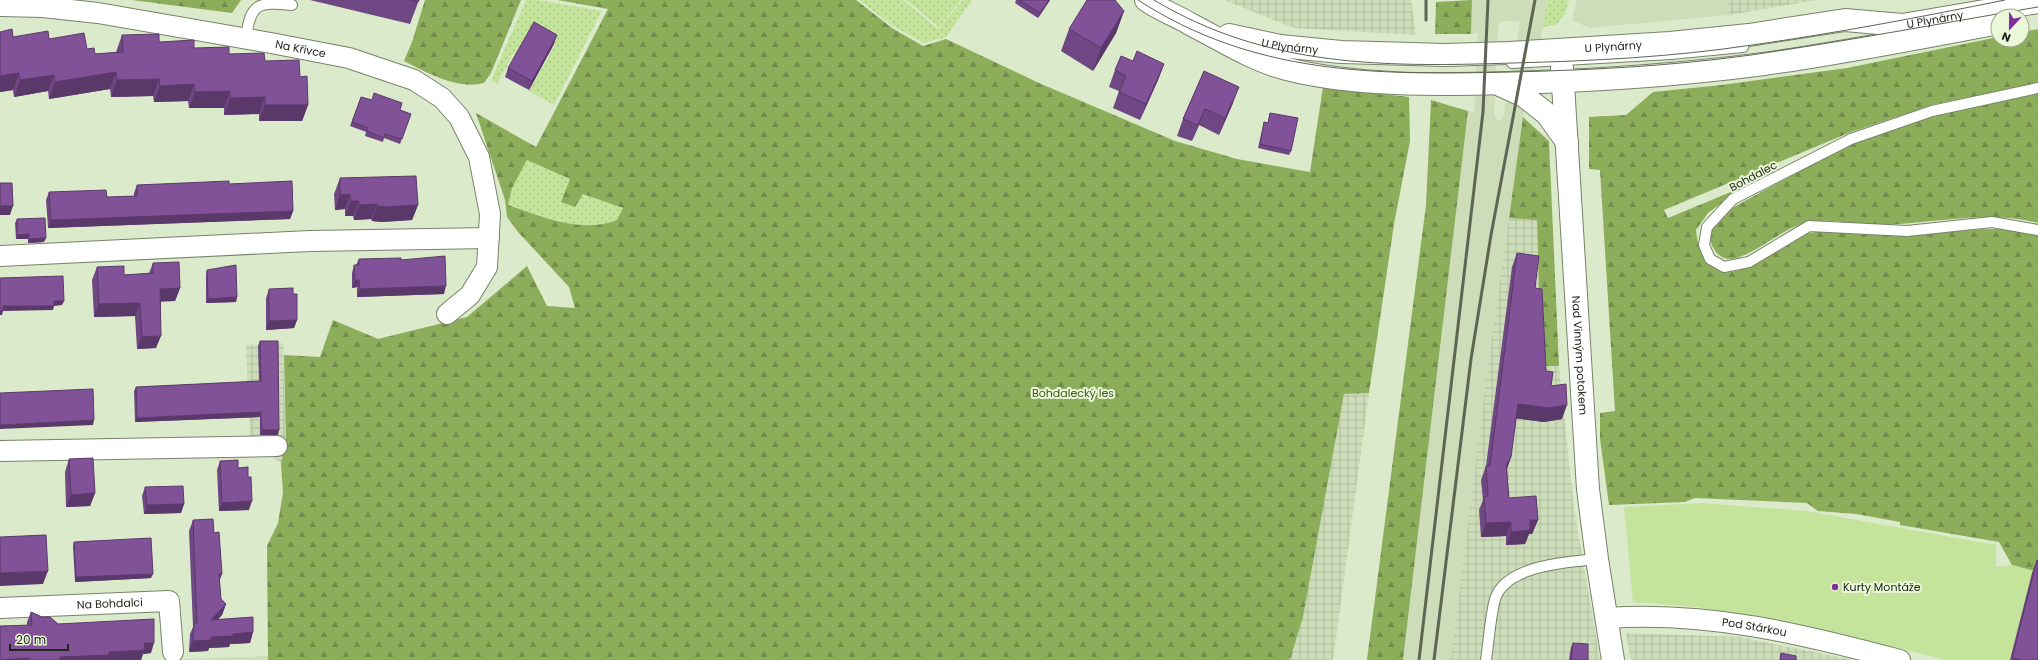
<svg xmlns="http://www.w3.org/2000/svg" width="2038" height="660" viewBox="0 0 2038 660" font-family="Poppins,sans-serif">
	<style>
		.built { fill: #cdddba; fill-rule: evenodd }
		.industrial { fill: url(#industrial-grid) }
		.green { fill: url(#green-dots) }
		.forest { fill: url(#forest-firs); fill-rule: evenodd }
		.pitch { fill: #c4e49b }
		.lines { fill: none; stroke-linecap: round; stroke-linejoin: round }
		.service-casing { stroke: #768367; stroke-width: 12 }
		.minor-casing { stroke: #768367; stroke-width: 22 }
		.tertiary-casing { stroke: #768367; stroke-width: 24 }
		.service { stroke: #fff; stroke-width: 10 }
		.minor { stroke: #fff; stroke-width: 20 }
		.tertiary { stroke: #fff; stroke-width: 22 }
		.tram { stroke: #5d6554; stroke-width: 1 }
		.rail { stroke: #5d6554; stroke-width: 3 }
		.wall { fill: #6f4783 }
		.shaded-wall { fill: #5a396a }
		.building { fill: #815298; stroke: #5a396a }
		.poi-dot { fill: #7e2f9f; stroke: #eaf8d9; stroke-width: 1.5 }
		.labels { text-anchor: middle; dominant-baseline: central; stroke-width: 4; stroke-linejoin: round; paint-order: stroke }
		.street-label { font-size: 11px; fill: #20251a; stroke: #eaf8d9 }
		.park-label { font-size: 11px; fill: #3d5318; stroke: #eaf8d9 }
		.poi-label { font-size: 11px; fill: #20251a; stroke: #eaf8d9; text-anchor: start }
	</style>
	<defs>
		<pattern id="industrial-grid" width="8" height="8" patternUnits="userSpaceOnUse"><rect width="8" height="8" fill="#cdddba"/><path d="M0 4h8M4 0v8" fill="none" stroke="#b0be9f"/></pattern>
		<pattern id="green-dots" width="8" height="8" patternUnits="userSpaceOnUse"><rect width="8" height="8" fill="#c4e49b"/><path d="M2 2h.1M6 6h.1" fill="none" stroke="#a8c385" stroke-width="1.8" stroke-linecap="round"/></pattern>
		<pattern id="forest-firs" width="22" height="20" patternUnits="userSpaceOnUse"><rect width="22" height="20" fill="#8cae5b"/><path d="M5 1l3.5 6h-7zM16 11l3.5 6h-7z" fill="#728d4a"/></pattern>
	</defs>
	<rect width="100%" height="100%" fill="#dceacc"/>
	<path class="built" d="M1472,0h77l-26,117 -35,249 -37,294h-48l65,-549 6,1 4,-79 -7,1zM1508,21l12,1 -16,91 -3,7 -5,-1 -2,-6 4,-85 2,-6z
		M1577,0h151l1,15 -140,13 -17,-8z
		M268,656v4h-114z"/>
	<path class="industrial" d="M1224,0h187l5,35 -122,-7z
		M1728,0h89l-88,15z
		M1509,218l28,1 4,146 18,1 15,143 26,151h-149l37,-294z
		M283,343l3,99 -5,21 -31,-23 -4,-95z
		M1369,393l-36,267h-43l13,-43 41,-223z
		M1626,633l114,4 113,23h-222z"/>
	<path class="green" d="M526,0h12l64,11 -48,94 -25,-14 26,-46 -26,-13 -12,23 -4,-1 -16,30 -6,-4z
		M859,0h44l35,29 25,-29h9l-26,37 -22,6 -31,-17z
		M906,0h55l-22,27z
		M1549,0h20l-4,14 -9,11 -14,2z
		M527,160l43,19 -9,23 22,-8 41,14 -7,12c-36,14 -74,-3 -109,-15l4,-17z"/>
	<path class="forest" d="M132,0h109l-9,13z
		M425,0h96l-30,73 -7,10c-27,7 -56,-10 -80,-22l8,-19z
		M557,0h299l36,28 31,18 23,-7 93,44 136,58 62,18 73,13 13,-85 86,10 1,44 -16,83 -25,169 -25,1 -41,223 -13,43h-1022l-1,-114 11,-23 5,-30 -2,-30 5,-21 -2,-87 36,2 13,-37 45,19 89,-22 60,-51 20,40 28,2 -6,-21 -51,-55 -11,-15 -2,-17 -29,-87 60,34 72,-138zM527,160l43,19 -9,23 14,5 8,-13 40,14 -6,12c-36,14 -74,-3 -109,-15l4,-17z
		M1472,0l-1,34h-36l1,-32z
		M2038,29v54l-106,22 -81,27 -187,78 4,8 99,-41 -40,22 -19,14 -12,17c2,17 5,28 21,37 2,2 5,5 7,5 20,4 60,-31 82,-38 28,-8 59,1 87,1 49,0 97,-13 145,-1v338l-26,-7 -13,-23 -99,-17v-3l-44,-8 -38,-3 -11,-8 -112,-5 -10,4 -76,3 -9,-66v-26l15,-2 -15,-241 -11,-1v-52l37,-2 27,-23 68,-7 126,-17 151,-31v3h24v-8z
		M2038,92v131c-53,-14 -110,2 -164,2 -26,0 -44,-9 -72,-1 -22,6 -53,35 -73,35 -5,0 -11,-4 -13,-7 -15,-21 0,-31 16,-44l123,-67 80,-28z
		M1431,100l37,11 -65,549h-36l59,-455z
		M1523,117l26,24 10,225h-18l-4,-146 -28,-2z"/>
	<path class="pitch" d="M1702,503l104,8 190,34v22l16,-2 26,7 -11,88h-80l-133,-32 -117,-21 -64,-5 -9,-95z"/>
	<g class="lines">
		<g class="service-casing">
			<path id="service" d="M246,39c4,-37 13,-37 46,-34
				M1512,63l159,-9 72,-7
				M2038,88l-106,23 -81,28 -118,60 -26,28 -3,18 6,14 14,8 25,-5 60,-36 98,5 85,-9 46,8
				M1486,660c3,-20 4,-42 9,-61 11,-34 73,-37 102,-40"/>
		</g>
		<g class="minor-casing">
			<g id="minor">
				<path id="s1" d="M0,6l43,1 55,6 173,30 78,15 65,22 28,18 17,19 20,40 11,57 -3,53 -17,28 -23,19"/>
				<path d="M0,256l310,-15 179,-3"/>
				<path d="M0,451l277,-5"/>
				<path id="s2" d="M0,608l169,-7 4,51"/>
				<path id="s3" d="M1607,618c101,-7 196,16 293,42"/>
			</g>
		</g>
		<g class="tertiary-casing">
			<g id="tertiary">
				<path d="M1146,0c14,10 31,16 46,25 31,16 62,36 95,44 67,17 150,16 219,14 87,-2 173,-8 258,-19 79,-11 156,-26 234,-41"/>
				<path id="s4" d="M1229,35l51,11 61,6 104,3 64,-2 161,-10 79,-8 96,-15 57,5 136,-23"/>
				<path id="s5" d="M1562,68l26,421 9,70 16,101"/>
				<path d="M1500,85l24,11 23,18 20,28"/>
			</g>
		</g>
		<use href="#service" class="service"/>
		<use href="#minor" class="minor"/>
		<use href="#tertiary" class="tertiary"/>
		<path class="tram" d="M1138,0c117,76 240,75 374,72 80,-2 160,-6 239,-17 96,-14 192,-32 287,-48
			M1154,0c113,68 232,67 359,63 79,-2 160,-6 239,-18 85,-12 169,-28 253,-45"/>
		<path class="rail" d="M1426,0v20
			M1419,660l64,-548 5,-112
			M1434,660l37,-301 20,-124 44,-235"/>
	</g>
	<path class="wall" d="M310,0h109l-9,24z
		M1016,0h34l-12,18 -23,-15z
		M1124,11l-8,22 -23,38 -32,-20 8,-22z
		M0,32l13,5 36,2 38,10 8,5 21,-2 6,-17 143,26 35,16 8,28 -6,16h-43v-7l-35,1v-7h-35l-1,-7 -34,1 -1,-6 -42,1 -1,-8 -61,10 -1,-8 -34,6 -1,-7 -13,2z
		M554,44l-25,46 -24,-13 3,-9z
		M1133,61l31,3 -6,16 -18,40 -27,-12 6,-17 -10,-4 6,-17z
		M1204,71l29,32 -14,32 -20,-10 -7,16 -15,-5 6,-17z
		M361,97l50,17 -11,30 -16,-6 -1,4 -18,-6 1,-4 -16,-6z
		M1270,113l21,38 -2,4 -31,-7 5,-22 1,-4 4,1z
		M340,178l78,27 -6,15 -30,2 -10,-1 -1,-2 -17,1 -1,-4h-8v-7l-10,1 -1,-16z
		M229,184l64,27 -3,8 -242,9 -2,-28 3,-8 58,5 27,-1v-3l3,-8z
		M17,219l27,23 -16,1v-4h-12l-1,-16z
		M1517,253l18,35 11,83 16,48 -18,3 -28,-4 -5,39 -4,12 2,29 29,22 -6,14h-3l-4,10 -19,1v-9l-25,1 -2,-27 4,-10 -2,-20 5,-14 26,-199z
		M359,259l42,1 43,34 -87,3v-10l-5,1v-15l2,-8h2z
		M153,263l27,25 -5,13h-14l-5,47 -19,1 -2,-33 -41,1 -2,-37 5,-13 27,8 25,-2z
		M207,270l30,27 -1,5 -30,1v-29z
		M269,289l24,5 4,26 -3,8 -28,2v-32z
		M260,341l18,94h-18v-18l-125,5 -1,-31 2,-4 123,-6 -1,-35z
		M69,459l26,34 -5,13 -24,1 -1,-35z
		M220,461l18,7 11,42 -30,1 -2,-41z
		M145,487l39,17 -3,9 -37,1 -2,-18z
		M193,520l21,13 5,48 2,18 5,5 -4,11 -5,5 36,12 -3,11 -20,1 -1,3 -20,1 -1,3 -19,1 1,-18 3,-7 -4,-96z
		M74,542l77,36 -76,4 -2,-36z
		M2037,560l1,100h-28l22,-87z
		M31,612l11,5 16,7 93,29 -8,1 -2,6h-141l27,-35v-3z
		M1573,643l15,17h-19l2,-13z"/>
	<path class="shaded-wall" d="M1049,0h1l-12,18 2,-5z
		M1124,11l-8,22 -23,38 8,-23z
		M557,35l-3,9 -25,46 3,-9z
		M1164,64l-6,16 -18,40 6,-16z
		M116,72l-6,17 -61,10 6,-17z
		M19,73l-6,17 -13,2v-16z
		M54,75l-6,16 -34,6 6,-17z
		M159,79l-6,17 -42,1 6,-17z
		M194,84l-6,17 -34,1 6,-16z
		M1239,87l-6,16 -14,32 6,-17z
		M230,91l-6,17h-35l6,-16z
		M265,97l-6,17 -35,1 6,-17z
		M265,105h43l-6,16h-43z
		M1205,109l-6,16 -7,16 6,-16z
		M350,194l-5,15 -10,1 5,-15z
		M351,201h8l-6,15h-8z
		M377,204l-6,15 -17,1 5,-15z
		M418,205l-6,15 -30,2 -10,-1 5,-15z
		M0,206h13l-3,9h-10z
		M293,211l-3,8 -242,9 3,-8z
		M29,234l-1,5h-12l1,-4z
		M46,238l-2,4 -16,1 1,-4z
		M355,280h4l-2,7 -5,1z
		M446,286l-2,8 -87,3 3,-8z
		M180,288l-5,13 -19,1 4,-13z
		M237,297l-1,5 -30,1 2,-4z
		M54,301h10l-2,4 -8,1 -1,4 -50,1 -1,4h-2v-4l3,-5z
		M140,303l-5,13 -41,1 5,-13z
		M297,320l-3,8 -28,2 3,-9z
		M161,336l-5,12 -19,1 5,-12z
		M1518,404l49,1 -5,14 -18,3 -31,-4z
		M261,412l-1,5 -125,5 2,-4z
		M94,420l-1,5 -93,4v-4z
		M262,430h17l-1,5h-18z
		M1511,457l-5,14v-6z
		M95,493l-5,13 -24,1 5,-12z
		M252,501l-3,9 -30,1 3,-8z
		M184,504l-3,9 -37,1 3,-9z
		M1530,520h8l-6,14h-3l-4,10 -19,1 5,-13z
		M1511,522l-5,14 -25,1 5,-14z
		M48,571l-5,13 -43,2v-13z
		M153,574l-2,4 -76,4 1,-5z
		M219,574h3l-4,11z
		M226,604l-4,11 -15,16 4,-11z
		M253,632l-3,11 -20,1 -1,3 -20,1 -1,3 -19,1 4,-11 40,-7z
		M144,643h10l-3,10 -8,1 -2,6h-82l1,-3 49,-5z
		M29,658l-1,2h-28z"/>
	<path class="building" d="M410,0h9l-1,2z
		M1019,0h30l-9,13z
		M1087,0h28l9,11 -23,37 -32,-19z
		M534,22l23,13 -25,46 -24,-13z
		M12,29l1,8 35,-6 1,8 35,-6 3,16 7,-1 1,6 28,-2 -1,-17 37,-1v8l35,-2v8l35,-1v7l35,-1 1,8 34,-1 1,17 7,-1 1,29h-43v-8l-35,1v-7l-35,1 -1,-8 -34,2 -1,-7 -42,1 -1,-8 -61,10 -1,-7 -34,5 -1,-7 -19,3v-44z
		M1137,51l27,13 -18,40 -27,-12 7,-16 -11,-6 6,-14 12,5z
		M1204,71l35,16 -14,31 -20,-9 -7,16 -15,-6z
		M374,93l28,10 -2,7 11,4 -9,25 -17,-5 -1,4 -17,-7 1,-3 -16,-6 9,-25 11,3z
		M1270,113l28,5 -7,33 -31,-7 4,-22 4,1z
		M416,176l2,29 -31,2 -10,-1v-2l-18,1v-4h-8l-1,-7 -10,1v-17z
		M229,181v3l63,-3 1,30 -242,9 -2,-28 57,-2 1,7 30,-1v-11z
		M0,183h12l1,23h-13z
		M45,218l1,20 -17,1v-5l-12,1v-16z
		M1517,253l22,3 -4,32 7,1 4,82 7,1 -2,14 15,-2 1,21 -18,3 -31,-4 -7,53 -5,8 3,33 27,-2 2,24h-8v10l-19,2v-10l-25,1 -2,-26 4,-1 -2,-30h4z
		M445,256l1,30 -86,3 -1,-9h-4l-1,-15h5v-6l42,-1v2z
		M179,262l1,26 -20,1 1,47 -19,1 -2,-34 -41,1 -2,-37 27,-1v9l29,-2v-10z
		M236,265l1,32 -29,2 -1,-29z
		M63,276l1,25h-10v5h-51v5h-3v-33z
		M293,288v6h4v26l-28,1v-32z
		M260,341h18l1,89h-17l-1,-18 -124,6 -1,-31 125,-6z
		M93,389l1,31 -94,5v-32z
		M93,458l2,35 -24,2 -2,-36z
		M238,460v8l10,-1v10h3l1,24 -30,2 -2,-42z
		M183,486l1,18 -37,1 -2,-18z
		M213,519l1,14 5,-1 3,42h-3l2,25 5,5 -15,16 42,-3v15l-20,2v2l-22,1v3l-18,1 1,-18h3l-4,-103z
		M46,535l2,36 -48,2v-36z
		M151,538l2,36 -77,3 -2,-35z
		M2037,560l1,1v99h-17l-9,-2z
		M31,612l11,5h8l8,7 96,-5v24h-10l1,7 -36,2v3l-49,2v3h-31v-2l-29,2v-34l32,-1z
		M1573,643l15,1v16h-17z
		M1781,653l15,3v4h-16z"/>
	<circle class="poi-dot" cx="1835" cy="587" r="4"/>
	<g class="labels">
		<g class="street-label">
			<text stroke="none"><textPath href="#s4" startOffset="710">U Plynárny</textPath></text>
			<text stroke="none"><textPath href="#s4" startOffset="62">U Plynárny</textPath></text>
			<text stroke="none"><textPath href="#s4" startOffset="386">U Plynárny</textPath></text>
			<text stroke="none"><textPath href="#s1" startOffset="304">Na Křivce</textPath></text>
			<text transform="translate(1753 176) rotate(-28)">Bohdalec</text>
			<text stroke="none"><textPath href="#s5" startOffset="288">Nad Vinným potokem</textPath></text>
			<text stroke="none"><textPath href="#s2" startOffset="110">Na Bohdalci</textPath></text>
			<text stroke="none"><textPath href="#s3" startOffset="148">Pod Stárkou</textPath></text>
		</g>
		<g class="park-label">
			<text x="1073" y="393">Bohdalecký les</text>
		</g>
		<g class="poi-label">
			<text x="1843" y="587">Kurty Montáže</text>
		</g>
	</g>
	<g transform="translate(2010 28) rotate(202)"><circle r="19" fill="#eaf8d9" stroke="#99a48d"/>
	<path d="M0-3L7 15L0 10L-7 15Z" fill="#7e2f9f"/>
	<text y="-6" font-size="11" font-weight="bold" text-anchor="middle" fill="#20251a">N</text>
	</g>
	<path d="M10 644v6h58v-6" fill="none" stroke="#20251a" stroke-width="2"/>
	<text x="16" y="644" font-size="12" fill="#20251a" stroke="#eaf8d9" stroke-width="3" paint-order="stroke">20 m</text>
</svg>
